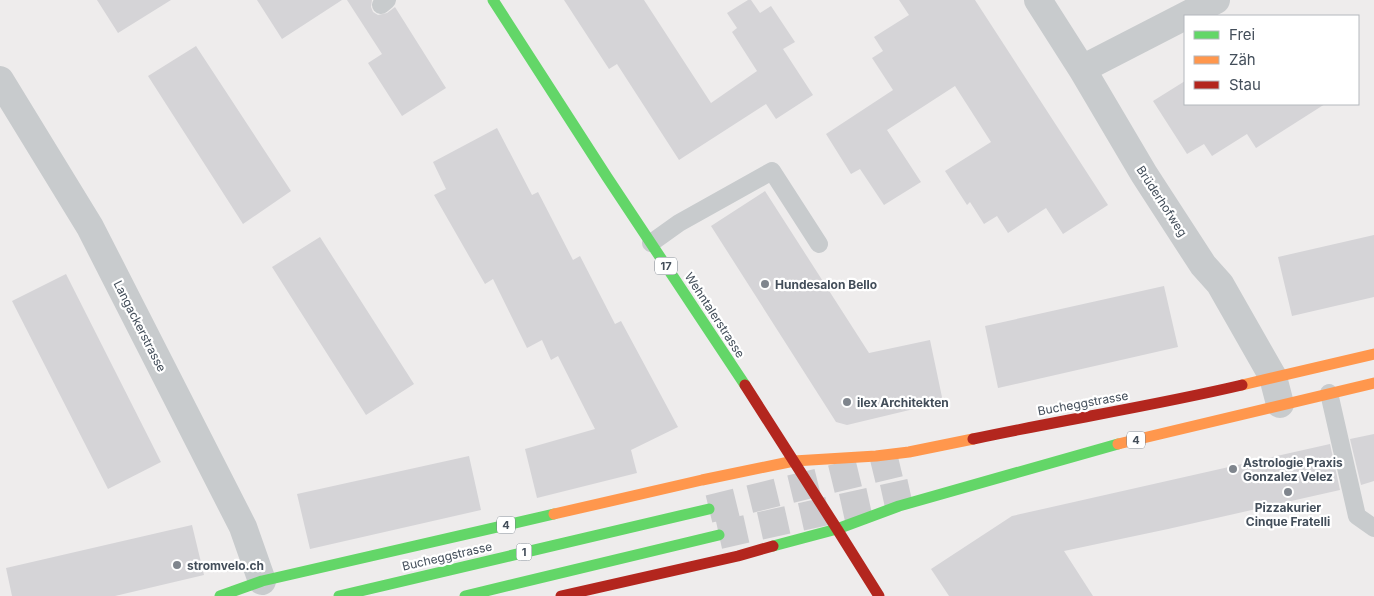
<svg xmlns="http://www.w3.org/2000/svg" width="1374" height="596" viewBox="0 0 1374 596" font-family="Inter,sans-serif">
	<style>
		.building { fill: #d5d4d7 }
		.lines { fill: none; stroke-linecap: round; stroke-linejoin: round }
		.primary-tunnel { stroke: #cccccf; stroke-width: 28; stroke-dasharray: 28 14; stroke-linecap: butt }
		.lane { stroke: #c8cbcd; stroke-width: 18 }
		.street { stroke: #c8cbcd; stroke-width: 28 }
		.fast { stroke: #63d668; stroke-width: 11 }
		.slow { stroke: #ff974d; stroke-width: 11 }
		.jam { stroke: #b3261e; stroke-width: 11 }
		.poi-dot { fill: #7f858d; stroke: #fff; stroke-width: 2 }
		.labels { text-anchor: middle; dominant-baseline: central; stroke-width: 4.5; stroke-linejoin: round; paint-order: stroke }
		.shield { fill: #fff; stroke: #7b838c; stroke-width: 1 }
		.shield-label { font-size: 11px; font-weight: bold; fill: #434e5a }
		.street-label { font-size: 12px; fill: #434e5a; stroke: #fff }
		.poi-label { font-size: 12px; font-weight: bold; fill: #434e5a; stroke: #fff; text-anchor: start }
	</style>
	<rect width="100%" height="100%" fill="#eeecec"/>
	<path class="building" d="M97,0h74l-53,33z
		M257,0h85l-60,39z
		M347,0h25l-1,7 2,5 5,3 9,-2 8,-6 51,81 -44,28 -34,-53 14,-9z
		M564,0h80l67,103 46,-32 -25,-39 5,-4 -10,-15 21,-13h3l9,13 11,-7 24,36 -12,7 30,46 -37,24 -10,-15 -87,56 -62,-96 -8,5z
		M899,0h76l133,205 -45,29 -17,-26 -38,25 -11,-17 -13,8 -14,-22 -3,3 -22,-34 46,-29 -36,-56 -68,44 34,52 -37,23 -24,-36 -9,5 -25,-40 67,-44 -21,-32 11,-7 -9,-14 35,-22z
		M196,46l95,145 -48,33 -95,-148z
		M1185,81v23h140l-69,44 -9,-14 -35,22 -8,-12 -17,10 -34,-53z
		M497,128l35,67 6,-3 35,68 7,-4 35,68 6,-3 57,106 -47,23 6,23 -100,25 -12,-49 70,-20 -37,-73 -7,4 -9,-20 -15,8 -34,-69 -8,5 -51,-89 12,-6 -13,-27z
		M765,191l104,162 61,-13 13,62 -96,23 -11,-3 -125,-196z
		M1374,235v62l-82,19 -14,-59z
		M320,237l94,147 -48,31 -94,-148z
		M66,274l95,188 -53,27 -96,-188z
		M1164,286l14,61 -180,41 -13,-62z
		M1374,434v47l-13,4 -11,-46z
		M1330,444l10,46 -172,39 -104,22 29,45h-144l-18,-27 81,-53z
		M469,456l12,54 -171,39 -13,-55z
		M192,525l12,50 -89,21h-103l-6,-28z"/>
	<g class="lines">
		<path class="primary-tunnel" d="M709,509l197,-48
			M719,535l194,-43"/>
		<path class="lane" d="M381,5l6,-5
			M651,243l28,-20 93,-52 47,73
			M1329,393l28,123 17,12"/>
		<path class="street" d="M1038,0l44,69 62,105 59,91 17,19 53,93 7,27
			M1082,69l134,-69
			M0,80l90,147 153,300 19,54"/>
		<path class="fast" d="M493,0l114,177 138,208
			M773,546l64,-17 62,-23 219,-62
			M220,596l42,-15 292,-67
			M339,596l370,-87
			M465,596l254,-61"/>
		<path class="slow" d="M1242,385l132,-31
			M1118,444l256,-61
			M554,514l148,-34 92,-19 82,-5 33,-4 64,-13"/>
		<path class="jam" d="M745,385l92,144
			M973,439c89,-19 180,-33 269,-54
			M837,529l42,67
			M561,596l177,-40 35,-10"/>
	</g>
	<g class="poi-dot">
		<circle cx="765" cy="284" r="5"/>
		<circle cx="847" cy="402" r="5"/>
		<circle cx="1233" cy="469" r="5"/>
		<circle cx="1288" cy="492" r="5"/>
		<circle cx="177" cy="565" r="5"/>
	</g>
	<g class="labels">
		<g class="shield">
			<rect x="655" y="257.5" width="22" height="17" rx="4"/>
			<rect x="1127" y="431.5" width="18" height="17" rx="4"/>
			<rect x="497" y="516.5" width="18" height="17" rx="4"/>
			<rect x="516.5" y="543.5" width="15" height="17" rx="4"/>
		</g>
		<g class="shield-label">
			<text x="666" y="266">17</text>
			<text x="1136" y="440">4</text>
			<text x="506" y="525">4</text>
			<text x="524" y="552">1</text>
		</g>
		<g class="street-label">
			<text transform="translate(1162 201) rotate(57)">Brüderhofweg</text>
			<text transform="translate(715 315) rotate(57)">Wehntalerstrasse</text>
			<text transform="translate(140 326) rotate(63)">Langackerstrasse</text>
			<text transform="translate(1083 403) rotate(-10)">Bucheggstrasse</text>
			<text transform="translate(447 556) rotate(-13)">Bucheggstrasse</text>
		</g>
		<g class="poi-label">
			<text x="775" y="284">Hundesalon Bello</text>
			<text x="857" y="402">ilex Architekten</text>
			<text x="1243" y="462">Astrologie Praxis<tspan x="1243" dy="14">Gonzalez Velez</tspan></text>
			<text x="1288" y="507" text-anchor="middle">Pizzakurier<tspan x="1288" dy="14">Cinque Fratelli</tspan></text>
			<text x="187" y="565">stromvelo.ch</text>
		</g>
	</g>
	<rect x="1184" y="15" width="175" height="90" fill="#ffffff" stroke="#b4b8bd"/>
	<rect x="1194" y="31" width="25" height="8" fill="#63d668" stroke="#b4b8bd"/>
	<text x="1229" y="40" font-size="15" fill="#434e5a">Frei</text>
	<rect x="1194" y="56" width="25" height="8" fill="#ff974d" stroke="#b4b8bd"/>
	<text x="1229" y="65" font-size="15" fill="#434e5a">Zäh</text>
	<rect x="1194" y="81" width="25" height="8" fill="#b3261e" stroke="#b4b8bd"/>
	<text x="1229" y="90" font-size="15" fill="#434e5a">Stau</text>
</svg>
